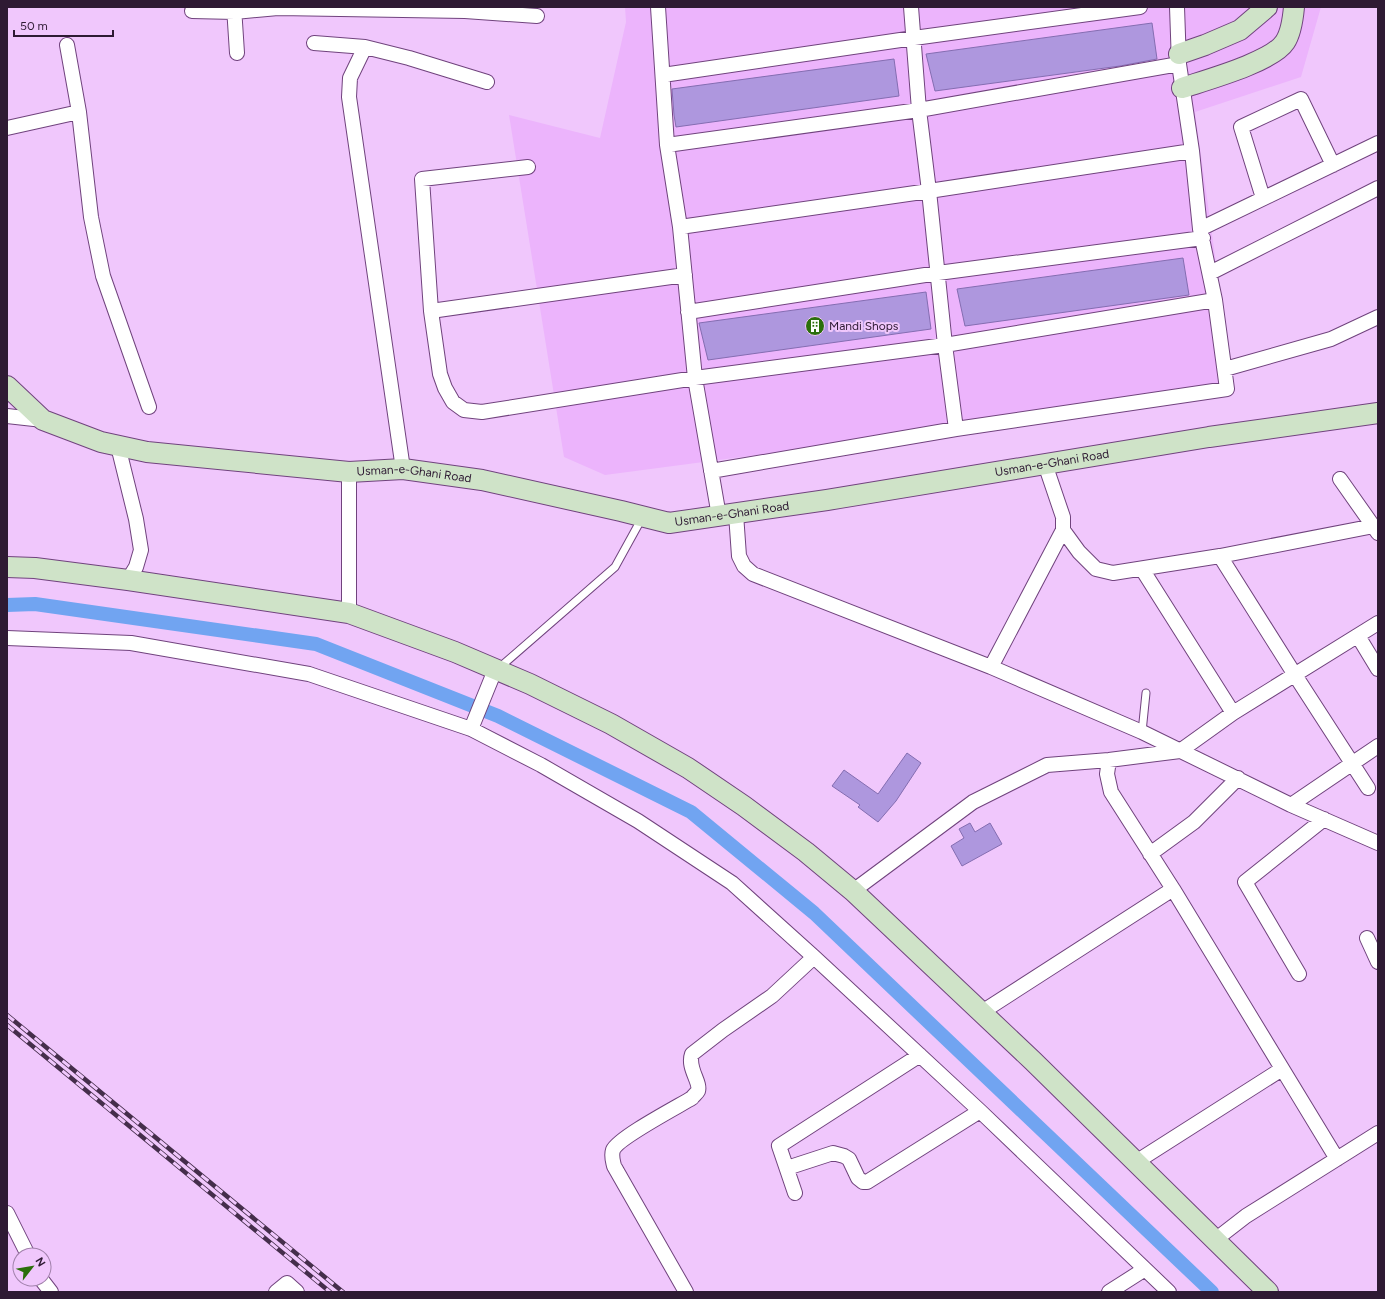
<svg xmlns="http://www.w3.org/2000/svg" width="1385" height="1299" viewBox="0 0 1385 1299" font-family="Figtree,sans-serif">
	<style>
		.built { fill: #ecb4fc }
		.lines { fill: none; stroke-linecap: round; stroke-linejoin: round }
		.canal { stroke: #71a4f1; stroke-width: 14 }
		.building { fill: #ae97de; stroke: #846db1 }
		.lane-casing { stroke: #70437d; stroke-width: 9 }
		.street-casing { stroke: #70437d; stroke-width: 16 }
		.secondary-casing { stroke: #70437d; stroke-width: 22 }
		.lane { stroke: #fff; stroke-width: 7 }
		.street { stroke: #fff; stroke-width: 14 }
		.secondary { stroke: #cfe3c8; stroke-width: 20 }
		.rail-casing { stroke: #452e4b; stroke-width: 4.5 }
		.rail { stroke: #f0c7fc; stroke-width: 3; stroke-dasharray: 9; stroke-linecap: butt }
		.labels { text-anchor: middle; dominant-baseline: central; stroke-width: 4; stroke-linejoin: round; paint-order: stroke }
		.poi-label { font-size: 12px; fill: #2e1a33; stroke: #f0c7fc; text-anchor: start }
		.street-label { font-size: 12px; fill: #2e1a33; stroke: #f0c7fc }
	</style>
	<rect width="100%" height="100%" fill="#f0c7fc"/>
	<path class="built" d="M625,7h696l-20,70 -106,35 39,280 -629,83 -41,-18 -55,-342 91,23 26,-116z"/>
	<g class="lines">
		<path class="canal" d="M7,605l28,-1 281,40 182,72 193,96 123,101 398,379"/>
	</g>
	<path class="building" d="M1152,23l5,36 -37,7 -185,25 -9,-37z
		M894,59l5,37 -223,31 -2,-12 -2,-26z
		M1183,258l6,37 -224,31 -8,-37z
		M926,292l5,37 -223,31 -9,-37z
		M907,753l14,10 -25,38 -18,21 -20,-15 2,-2 -28,-19 12,-16 34,24z
		M970,823l5,9 15,-9 12,21 -40,22 -11,-20 13,-8 -5,-9z"/>
	<g class="lines">
		<g class="lane-casing">
			<path id="lane" d="M499,668l116,-101 27,-49
				M1142,732l4,-39"/>
		</g>
		<g class="street-casing">
			<path id="street" d="M234,7l3,46
				M658,7l9,138 13,82 15,151 24,138
				M911,7l8,103 10,81 16,154 11,84
				M192,11l43,1 43,-4 187,3 72,5
				M314,43l51,4 44,11 78,24
				M67,45l12,67 12,105 12,59 46,131
				M365,47l-15,31 -1,19 54,372
				M663,75l251,-37 226,-31
				M7,128l72,-16
				M667,145l252,-35 260,-46
				M528,167l-106,12 9,132 9,63 5,14 8,14 11,8 18,2 213,-34 250,-33 270,-45
				M1263,198l-22,-71 60,-28 32,66
				M680,227l249,-36 263,-40
				M1200,229l178,-86
				M1210,273l168,-85
				M431,311l254,-36
				M688,312l250,-39 265,-35
				M1225,369l106,-30 47,-22
				M7,416l36,4
				M118,446l18,73 5,31 -5,17 -8,13
				M711,471l245,-42 271,-40 -12,-89 -15,-71 -8,-78 -13,-87 -2,-57
				M349,472v141
				M1340,479l38,54
				M736,514l3,42 5,10 9,8 238,93 151,65 149,73 87,38
				M1063,530l16,22 17,17 17,4 107,-17 154,-30
				M1220,556l75,119 73,113
				M1142,569l91,144
				M1358,636l20,33
				M7,638l124,5 178,31 162,55 70,36 97,56 94,62 82,74 166,154 189,181
				M991,667l72,-137v-13l-18,-53
				M471,729l24,-59
				M1109,760l-2,14 4,18 62,97 164,270
				M1291,805l87,-59
				M1150,854l44,-32 44,-44
				M853,891l120,-89 74,-37 62,-5 71,-9 53,-38 145,-90
				M1367,938l11,24
				M1299,974l-54,-92 79,-63
				M982,1012l191,-123
				M1136,1162l146,-93
				M787,1168l46,-15 11,3 5,3 9,19 5,4h4l113,-71
				M795,1193l-16,-47 141,-91
				M7,1213l21,42
				M1215,1240l31,-24 132,-83
				M41,1279l10,13
				M276,1292l11,-9 10,9
				M686,1292l-72,-126c-1,-5 -3,-10 -1,-16 5,-12 64,-43 79,-52 1,-2 5,-5 6,-7 3,-9 -11,-23 -6,-37l31,-24 49,-34 42,-39
				M1109,1292l36,-23"/>
		</g>
		<g class="secondary-casing">
			<g id="secondary">
				<path d="M1179,54l26,-9 35,-15 27,-23"/>
				<path d="M1182,88c24,-8 90,-26 103,-46 6,-9 8,-24 9,-35"/>
				<path id="s1" d="M7,386l36,34 58,22 46,10 202,20 54,-3 79,11 139,31 48,12 158,-23 382,-63 169,-24"/>
				<path d="M7,567l28,1 93,12 221,33 106,39 75,32 81,40 77,44 56,38 62,46 47,39 180,170 235,231"/>
			</g>
		</g>
		<use href="#lane" class="lane"/>
		<use href="#street" class="street"/>
		<use href="#secondary" class="secondary"/>
		<g class="rail-casing">
			<path id="rail" d="M7,1015l336,277
				M7,1025l323,267"/>
		</g>
		<use href="#rail" class="rail"/>
	</g>
	<defs>
		<g id="building-disc" transform="scale(1)"><circle r="9.5" fill="#2b6f0b" stroke="#f0c7fc"/><path d="M-4-6H4V6H1V3H-1V6H-4ZM-2.5-4.3h1.7v1.8h-1.7ZM.8-4.3h1.7v1.8H.8ZM-2.5-1h1.7V.8h-1.7ZM.8-1h1.7V.8H.8Z" fill="#fff"/></g>
	</defs>
	<g fill-rule="evenodd">
		<use href="#building-disc" x="815" y="326"/>
	</g>
	<g class="labels">
		<g class="poi-label">
			<text x="829" y="326">Mandi Shops</text>
		</g>
		<g class="street-label">
			<text stroke="none"><textPath href="#s1" startOffset="1075">Usman-e-Ghani Road</textPath></text>
			<text stroke="none"><textPath href="#s1" startOffset="427">Usman-e-Ghani Road</textPath></text>
			<text stroke="none"><textPath href="#s1" startOffset="751">Usman-e-Ghani Road</textPath></text>
		</g>
	</g>
	<rect width="1385" height="1299" fill="none" stroke="#2e1a33" stroke-width="16"/>
	<g transform="translate(32 1267) rotate(59)"><circle r="19" fill="#f0c7fc" stroke="#a282ac"/>
	<path d="M0-3L7 15L0 10L-7 15Z" fill="#2b6f0b"/>
	<text y="-6" font-size="11" font-weight="bold" text-anchor="middle" fill="#2e1a33">N</text>
	</g>
	<path d="M14 30v6h99v-6" fill="none" stroke="#2e1a33" stroke-width="2"/>
	<text x="20" y="30" font-size="12" fill="#2e1a33" stroke="#f0c7fc" stroke-width="3" paint-order="stroke">50 m</text>
</svg>
